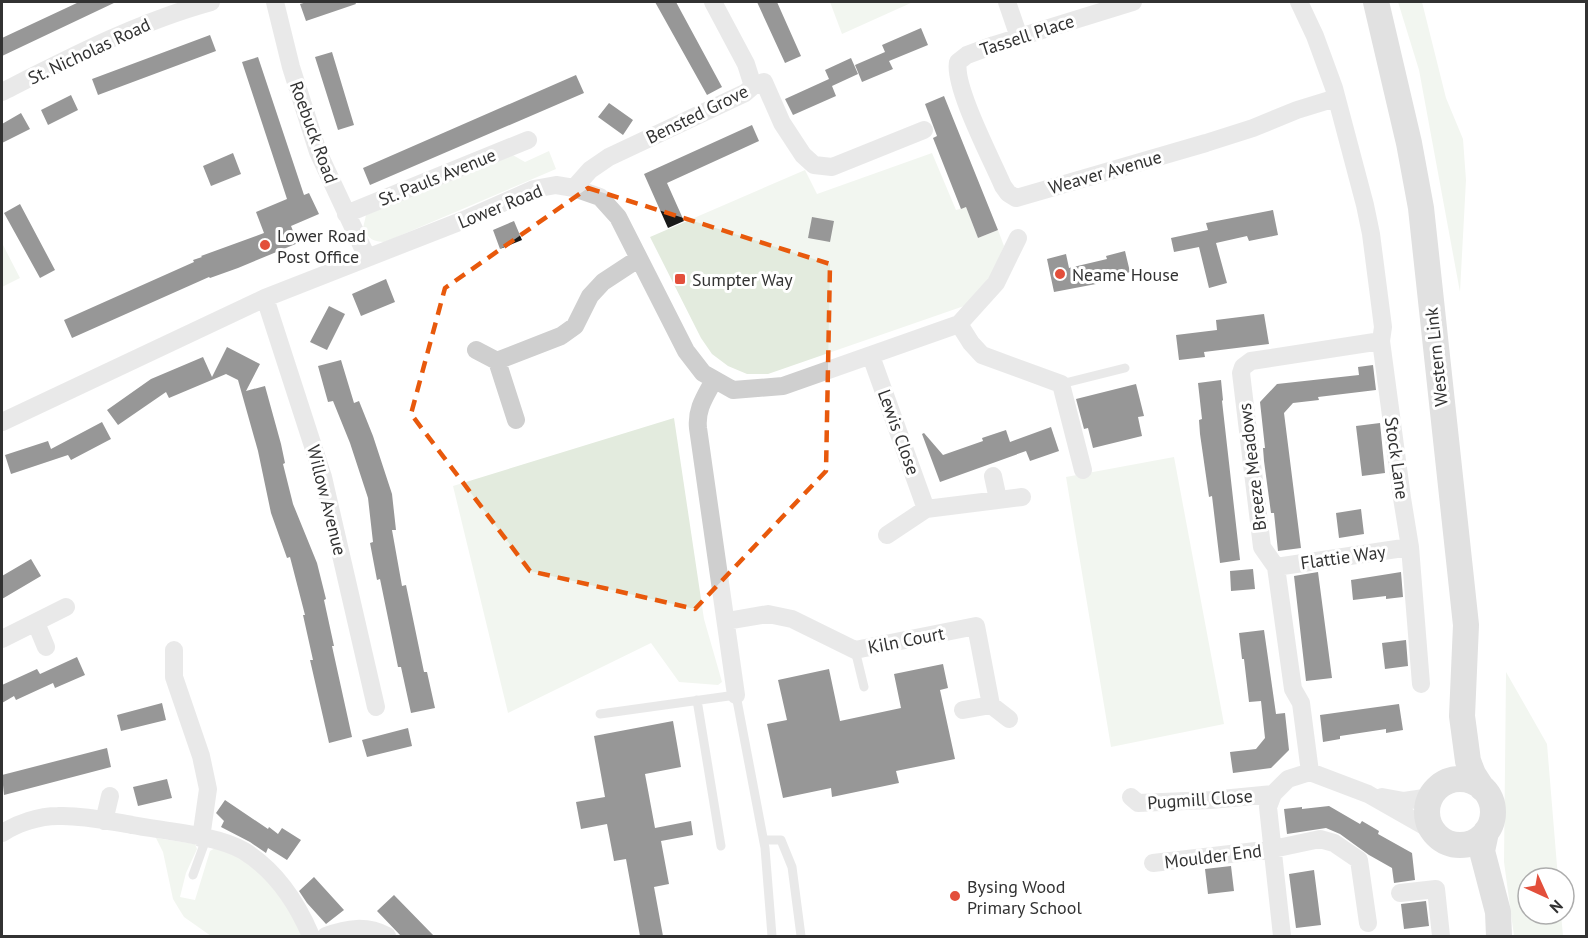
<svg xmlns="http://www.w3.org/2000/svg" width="1588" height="938" viewBox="0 0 1588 938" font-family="'PT Sans',sans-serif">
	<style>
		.green { fill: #e3ebde }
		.building { fill: #191919 }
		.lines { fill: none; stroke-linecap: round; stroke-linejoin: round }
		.service { stroke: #cfcfcf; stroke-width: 9 }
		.minor { stroke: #cfcfcf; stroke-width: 18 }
		.secondary { stroke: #bcbcbc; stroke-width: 26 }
		.marked { fill: none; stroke: #e8590c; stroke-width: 4.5; stroke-dasharray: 12 8; stroke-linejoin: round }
		.poi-dot { fill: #e34f3b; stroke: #fff; stroke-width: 2 }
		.labels { text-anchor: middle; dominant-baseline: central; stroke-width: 6; stroke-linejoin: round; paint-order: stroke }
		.street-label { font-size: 18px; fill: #323232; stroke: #fff }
		.poi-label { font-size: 18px; fill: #323232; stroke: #fff; text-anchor: start }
	</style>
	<rect width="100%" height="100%" fill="#fff"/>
	<path class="green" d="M830,2h83l-71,32z
		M1398,2h24l24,96 17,41 3,41 -6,112 -41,-222z
		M549,151l7,18 -171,73c-11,0 -17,-3 -22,-14l3,-13 145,-61 14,8z
		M932,153l24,57 10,-3 12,31 20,-8 6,16 -11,27 -26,32 -199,69h-21l-19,-8 -16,-12 -11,-16 -51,-101 155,-67 12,24z
		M2,243l18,35 -18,9z
		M674,418l30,201 18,63 -4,3 -39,-3 -28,-39 -143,70 -55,-227z
		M1174,457l50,267 -113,23 -45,-270z
		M1506,672l41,72 11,134h-30v36h33l2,22h-49l-10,-74z
		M156,838l39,6 2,5 -11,24 -6,24 15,3 15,-49 7,-4 31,15 35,35 21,39h-93l-27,-19 -5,-8 -6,-10 -10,-47z"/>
	<path class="building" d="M79,2h37l-114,54v-18z
		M307,2h48l1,2 -50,17 -6,-17z
		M655,2h21l46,85 -15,8z
		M757,2h20l24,54 -16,7z
		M921,28l7,17 -39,16 4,8 -31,13 -7,-17 30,-13 -3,-7z
		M210,35l6,16 -118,44 -6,-16z
		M332,52l22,73 -16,5 -23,-73z
		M258,57l46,138 5,-2 10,21 -28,12 7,17 -60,25 -28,10 -1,-1 -137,61 -8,-18 130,-58 -1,-2 9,-3 -1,-1 63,-23 -8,-21 31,-13 -45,-137z
		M851,58l7,16 -26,12 4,10 -43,19 -8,-16 44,-20 -4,-9z
		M576,75l8,18 -214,92 -7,-17z
		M71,95l7,15 -30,15 -7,-15z
		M944,96l54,134 -20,8 -12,-31 -5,2 -28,-71 4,-2 -12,-32z
		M609,103l24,17 -10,15 -25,-18z
		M21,113l9,16 -28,14v-19z
		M752,125l7,16 -92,42 17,38 -16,7 -24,-54z
		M233,153l8,21 -30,12 -8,-20z
		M20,204l35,66 -15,8 -36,-65z
		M1273,210l5,25 -29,6 -2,-5 -31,7 11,40 -18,5 -10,-41 -25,5 -3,-14 37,-8 -2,-7z
		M812,217l22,4 -4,21 -22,-4z
		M514,221l8,19 -22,9 -7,-19z
		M1125,251l5,21 -34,12 -42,8 -7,-33 19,-5 3,14 38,-9 -1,-3z
		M386,279l9,23 -34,14 -9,-22z
		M329,306l16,8 -18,36 -17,-8z
		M1264,314l5,30 -65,8 1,5 -26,3 -3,-25 41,-5 -1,-10z
		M227,347l33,17 -14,27 19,-5 16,58 4,19 -2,1 10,40 24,59 9,36 -2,1 10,46h-2l20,91 -23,6 -19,-83h3l-10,-45h2l-15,-58 -3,1 -16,-45 -13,-62 -20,-71 -12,-6 -57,24 -3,-6 -48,33 -11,-15 44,-31 52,-22 9,20z
		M341,360l13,43 5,-2 14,35 19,58 4,36h-4l10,56 4,-1 18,87h3l8,36 -24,5 -10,-46h-3l-18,-88 -3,1 -7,-37 3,-1 -5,-44 -18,-55 -17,-42 -5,1 -10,-36z
		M1373,365l3,25 -58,7 1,3 -26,3 -9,10 17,135 -23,3 -4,-38h-3l-7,-52 -1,-13h2l-5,-46 17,-18 82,-9 -1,-8z
		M1221,380l2,20 -1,1 18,159 -20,3 -8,-67 -3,1 -9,-63 -1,-14 3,-1 -4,-36z
		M1136,384l8,32 -6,1 4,19 -49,12 -5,-20 -4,1 -8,-30z
		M102,422l9,17 -40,21 -3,-5 -57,19 -6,-19 43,-14 3,8z
		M1380,423l5,50 -23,3 -6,-50z
		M1051,427l8,24 -29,10 -4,-10 -86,31 -18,-48 2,-1 19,22 40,-14 -1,-3 24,-8 4,12z
		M1361,509l3,25 -25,4 -3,-25z
		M31,559l10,17 -39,23v-23z
		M1253,569l2,20 -24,2 -1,-20z
		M1318,572l14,106 -26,3 -12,-105z
		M1401,572l2,25 -17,2v-3l-33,4 -2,-20z
		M1264,630l12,84 9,-1 4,37 -18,18 -38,5 -3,-21 26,-3 9,-11 -4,-37 -12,1 -5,-43h-2l-3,-26z
		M1406,640l2,26 -23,3 -3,-26z
		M77,657l8,18 -30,13 -2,-5 -37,17 -2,-4 -12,7v-18l35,-16 3,5z
		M943,664l5,24 -8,2 15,69 -59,12 3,12 -67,14 -1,-9 -48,10 -16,-74 20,-4 -9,-40 51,-11 11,52 61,-13 -7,-34z
		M162,703l4,17 -45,11 -4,-16z
		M1399,704l4,26 -17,3v-4l-46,7v3l-17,3 -3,-27z
		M673,721l8,46 -36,7 10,54 36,-7 2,14 -32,6 8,43 -15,3 9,49h-23l-14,-77 -12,2 -7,-37 -26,5 -5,-27 29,-5 -11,-61z
		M408,728l4,18 -45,11 -5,-17z
		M107,748l4,19 -107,28 -2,-20z
		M167,779l5,19 -34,8 -5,-19z
		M225,800l43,29 1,-2 9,7 4,-6 19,12 -14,20 -19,-12 -2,5 -16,-11 -29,-15 3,-6 -8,-8z
		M1329,806l31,18 2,-3 17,10 -1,3 34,19 3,27 -21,3 -2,-15 -23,-13 -29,-21 -14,-6 -39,6 -3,-25 18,-2v2z
		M1231,866l3,25 -26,3 -3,-25z
		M1314,870l7,55 -25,3 -7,-54z
		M314,877l30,33 -18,14 -19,-21 -8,-12z
		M394,895l40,41h-33l-24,-25z
		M1426,901l3,25 -25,3 -3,-25z"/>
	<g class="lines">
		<path class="service" d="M1061,384l64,-16
			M855,650l9,37
			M697,700l24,146
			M600,714l136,-19 29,153 7,88
			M764,840h17l11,27 9,69
			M193,875l13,-36"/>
		<path class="minor" d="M275,2l16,65 27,85 49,105
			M713,2l33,62 7,22
			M1007,2l12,35
			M1133,2l-139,43 -27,10 -9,7c-5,24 34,98 45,124l5,7 8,5 190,-55 47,-15 44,-18 39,-12
			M1299,2l16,34 19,52 31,117 6,29 12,93 -2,14 21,157 8,49 11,137
			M2,92c67,-34 136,-70 209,-90
			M574,188l16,-18 19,-13 136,-64 8,-7 11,-4 18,41 21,32 11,10 18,2 92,-37
			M346,214l182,-74
			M265,298l58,179 53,230
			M959,324l12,19 11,12 79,29 22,86
			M476,350l21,11
			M871,356l55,153
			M714,380c-9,17 -18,29 -16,48l38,267
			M516,420l-19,-59 64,-25 14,-10 15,-30 13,-14 35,-23
			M2,422l263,-124 199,-78 70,-31 22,-4 18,3 26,9 18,20 68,134 17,22 30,17 50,-4 176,-62 37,-41 22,-45
			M993,476l5,23
			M887,535l39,-26 96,-12
			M1276,567l134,-20
			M727,621l41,-7 24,5 63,31 121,-24 15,79
			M36,623l10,24
			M2,639l64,-32
			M174,650v27l27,79 7,33 -7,49
			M963,710l28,-5 18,14
			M1310,772l-9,-69 -8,-14 -17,-122 -14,-20 -21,-174 2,-6 8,-6 130,-20
			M1131,797l7,6 73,-3 62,-6
			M1382,797l22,4 27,-4
			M104,821l6,-25
			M2,833c16,-10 37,-17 56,-17 24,-1 50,5 74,9 31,6 85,10 112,26 32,20 53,52 67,85
			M1153,863l120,-14 47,-10 14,4 25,17 9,63
			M1400,893l36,-4 5,47
			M326,936c21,-8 41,-11 61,0
			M1282,936l-14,-129 5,-13 15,-15 22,-7 58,22 65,37"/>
		<path class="secondary" d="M1376,2l33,141 12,65 45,417 -4,91 6,45 5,13 9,14
			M1427 812a33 33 0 1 1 66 0a33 33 0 1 1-66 0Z
			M1486,832l-4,19 16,61 1,24"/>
	</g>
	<path d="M0 0H1588V938H0ZM588,188l242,76 -4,207 -131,138 -165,-38 -119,-157 34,-126z" fill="#fff" fill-opacity=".55" fill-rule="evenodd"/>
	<path class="marked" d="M588,188l242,76 -4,207 -131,138 -165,-38 -119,-157 34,-126z"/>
	<g class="poi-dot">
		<circle cx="265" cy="245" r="6"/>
		<circle cx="1060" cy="274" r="6"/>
		<rect x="674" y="273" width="12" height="12" rx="3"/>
		<circle cx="955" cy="896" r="6"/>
	</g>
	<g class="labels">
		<g class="street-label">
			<text transform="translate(1027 35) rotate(-18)">Tassell Place</text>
			<text transform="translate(89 51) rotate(-25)">St. Nicholas Road</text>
			<text transform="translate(697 114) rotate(-26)">Bensted Grove</text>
			<text transform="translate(314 132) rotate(70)">Roebuck Road</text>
			<text transform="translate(1105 172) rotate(-16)">Weaver Avenue</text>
			<text transform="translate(437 177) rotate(-22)">St. Pauls Avenue</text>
			<text transform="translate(500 206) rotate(-22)">Lower Road</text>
			<text transform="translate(1436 357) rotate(-96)">Western Link</text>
			<text transform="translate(899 432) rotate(70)">Lewis Close</text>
			<text transform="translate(1397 458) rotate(82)">Stock Lane</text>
			<text transform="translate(1252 467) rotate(-97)">Breeze Meadows</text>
			<text transform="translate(327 500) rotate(76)">Willow Avenue</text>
			<text transform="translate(1343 557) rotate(-8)">Flattie Way</text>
			<text transform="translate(906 640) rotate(-11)">Kiln Court</text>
			<text transform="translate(1200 799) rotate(-4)">Pugmill Close</text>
			<text transform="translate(1213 856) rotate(-7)">Moulder End</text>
		</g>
		<g class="poi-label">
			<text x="277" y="235">Lower Road<tspan x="277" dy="21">Post Office</tspan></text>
			<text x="1072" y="274">Neame House</text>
			<text x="692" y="279">Sumpter Way</text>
			<text x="967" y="886">Bysing Wood<tspan x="967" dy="21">Primary School</tspan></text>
		</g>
	</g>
	<rect width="1588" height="938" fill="none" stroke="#323232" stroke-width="6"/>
	<g transform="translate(1546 896) rotate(135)"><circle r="28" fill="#ffffff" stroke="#adadad" stroke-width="1.5"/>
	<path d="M0-4.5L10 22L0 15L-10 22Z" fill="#e34f3b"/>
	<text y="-9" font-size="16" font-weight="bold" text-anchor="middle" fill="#323232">N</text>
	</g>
</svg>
